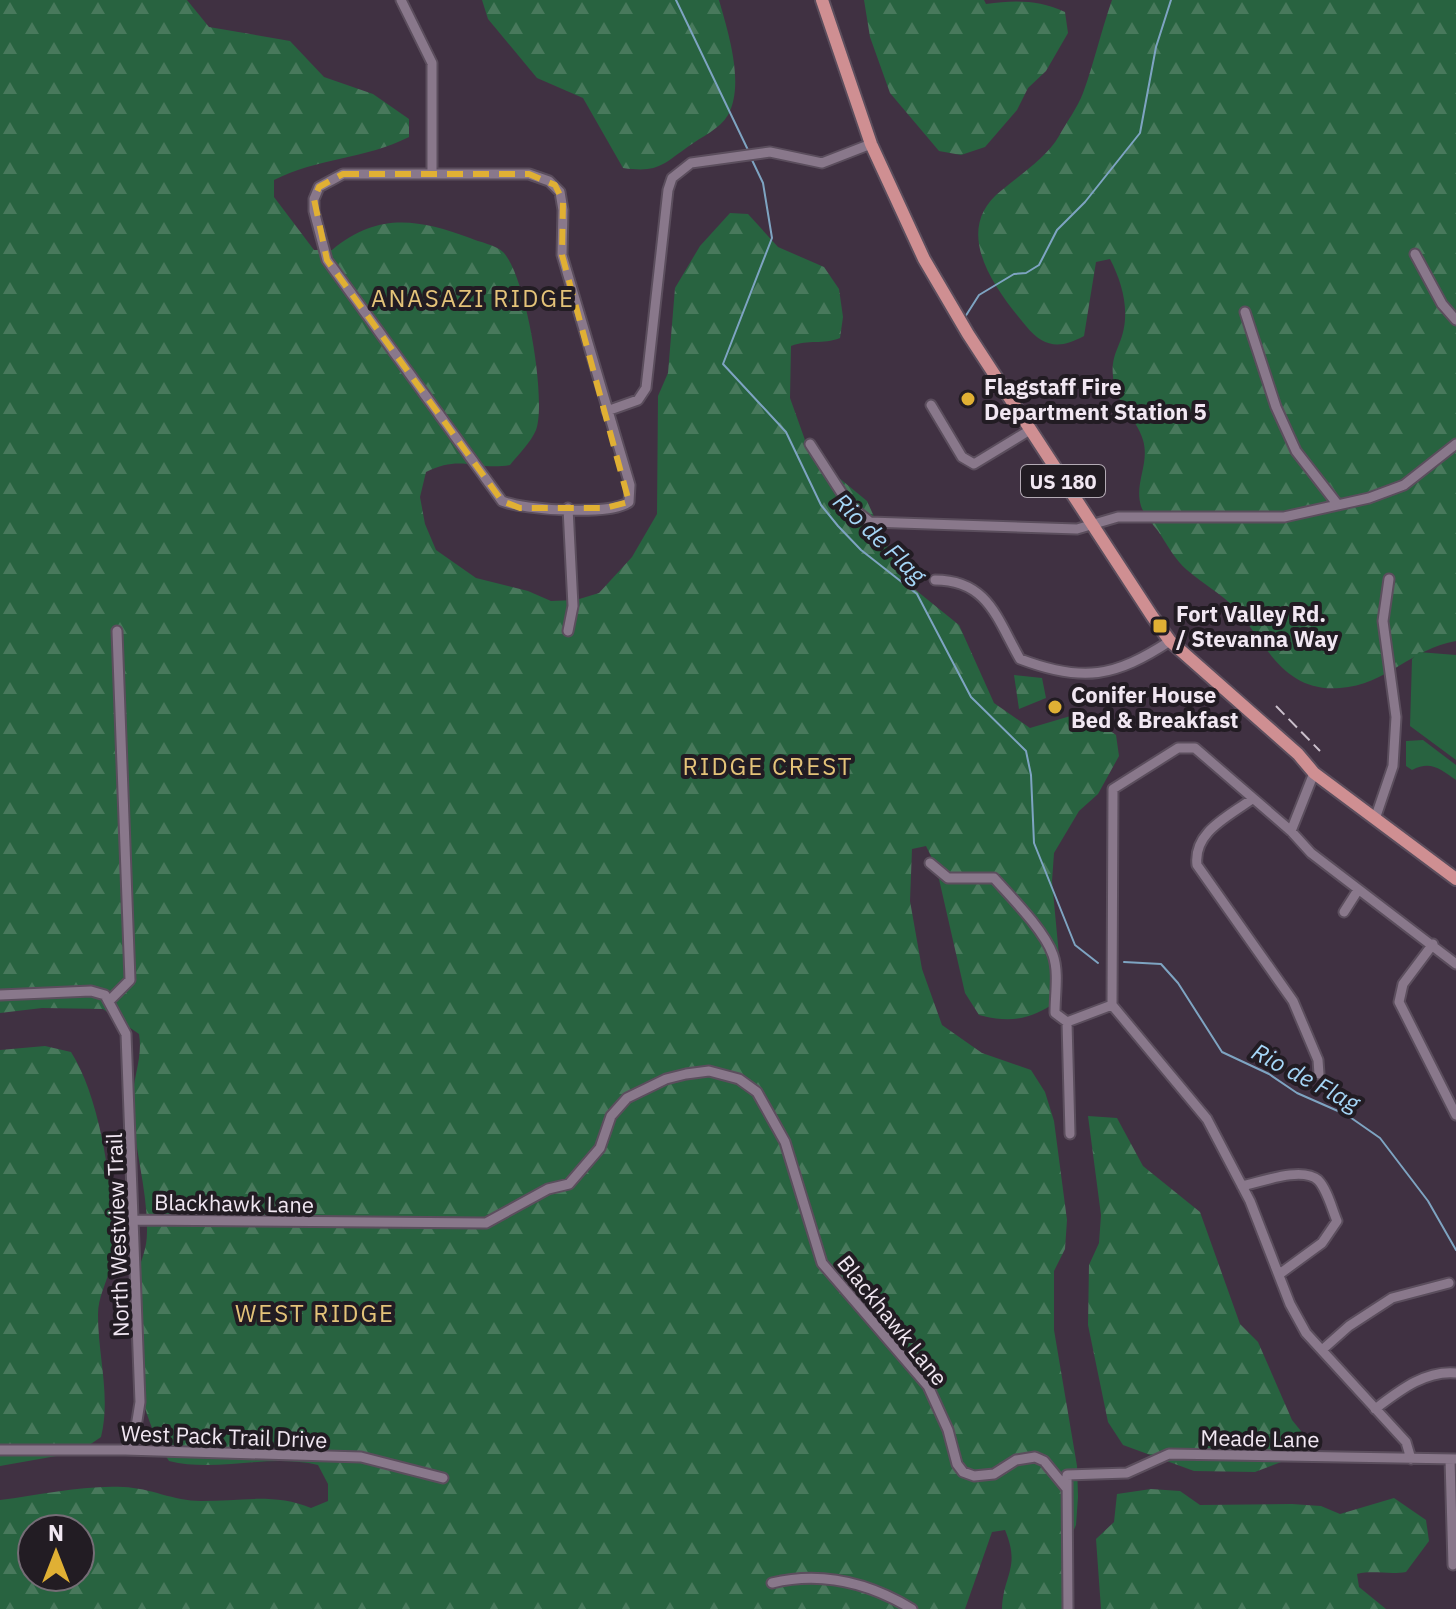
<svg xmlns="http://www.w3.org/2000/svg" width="1456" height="1609" viewBox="0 0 1456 1609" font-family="'IBM Plex Sans',sans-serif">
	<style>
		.forest { fill: url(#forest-firs); fill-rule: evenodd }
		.green { fill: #286340 }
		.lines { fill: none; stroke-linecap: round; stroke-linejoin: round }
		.stream { stroke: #7ea4c2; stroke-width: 2 }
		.minor-casing { stroke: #5b4e5d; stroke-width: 13 }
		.major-casing { stroke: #5b4e5d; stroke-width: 16 }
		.minor { stroke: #89788b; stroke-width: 9 }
		.major { stroke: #cf8f92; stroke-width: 12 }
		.rail { stroke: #cabfcb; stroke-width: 2; stroke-dasharray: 12 6; stroke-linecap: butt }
		.marked { fill: none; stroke: #e0b034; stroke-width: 6; stroke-dasharray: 16 10; stroke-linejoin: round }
		.poi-dot { fill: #e0b034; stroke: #221c23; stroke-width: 3 }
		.labels { text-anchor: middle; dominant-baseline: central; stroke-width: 8; stroke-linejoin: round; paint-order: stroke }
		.shield { fill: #221c23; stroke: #b3aab4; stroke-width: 2 }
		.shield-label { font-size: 20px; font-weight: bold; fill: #f1e7f2 }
		.poi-label { font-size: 22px; font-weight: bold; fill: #f1e7f2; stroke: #221c23; text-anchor: start }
		.street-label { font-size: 22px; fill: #f1e7f2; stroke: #221c23 }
		.neighbourhood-label { font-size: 24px; letter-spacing: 2px; fill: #e4c379; stroke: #221c23 }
		.water-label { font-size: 24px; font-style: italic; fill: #a5d6f7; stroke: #221c23 }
	</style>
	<defs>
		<pattern id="forest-firs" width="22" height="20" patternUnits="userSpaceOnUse" patternTransform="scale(2)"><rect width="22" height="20" fill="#286340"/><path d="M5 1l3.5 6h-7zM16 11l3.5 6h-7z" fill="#48795c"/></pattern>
	</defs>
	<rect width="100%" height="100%" fill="#403142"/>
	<path class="forest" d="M0,0h187l22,27 81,14 34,36 49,17 36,25v18c-43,22 -92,21 -135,43v17l40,53h18c46,-38 86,-31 138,-12 9,4 26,7 33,14 23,23 44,149 33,178 -5,12 -18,25 -26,35 -34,6 -49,-11 -84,7l-6,25 5,27 11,26 40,28 52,13 23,10 25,-1 23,-7 33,-36 25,-43 1,-118 10,-23 7,-85 25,-42 30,-33 18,1 30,33 46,20 15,22 4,28 -3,21c-18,7 -31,1 -49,8l-1,52 20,56 57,47 35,78 57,46 35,78 36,25 54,-16 32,23 3,21 -21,38 -19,17 -25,42 -2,28 9,96 -6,26c-27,17 -45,20 -76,12l-14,-22 -29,-127 -10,-20 -14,3 -2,52 12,68 20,56 40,28 49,17 14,22 9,29 13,99 -2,29 -11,22v59l23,136 1,31 -2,28 -10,23 -1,61h-63c1,-34 19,-41 3,-79l-13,2 -27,77h-965v-109c40,-5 83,-15 123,-13 28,1 50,14 78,14 38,0 74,-8 110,7l17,-7v-17l-10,-19c-50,-12 -100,8 -149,-4 -31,-47 -41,-120 -34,-176 2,-18 12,-31 12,-53 1,-44 -15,-88 -14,-133 0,-23 10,-41 6,-65l-36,-25 -61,-1 -42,5zM32,1529h48v48h-48z
		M482,0h237c9,32 26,84 9,115 -8,14 -27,22 -39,31 -27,19 -31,27 -66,22l-40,-70 -46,-20 -49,-59z
		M864,0h120l2,4c30,-4 52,-4 79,8l3,21 -22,38 -18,17 -11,22 -32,37 -24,8 -22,-4 -49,-58 -20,-56z
		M1112,0h344v641c-44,7 -70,44 -116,47 -52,4 -71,-36 -97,-71 -14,-19 -39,-32 -56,-47 -12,-10 -20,-26 -29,-39 -6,-8 -14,-16 -17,-25 -7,-23 9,-42 2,-66 -7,-24 -29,-37 -30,-64 -2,-17 4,-25 9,-40 8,-26 0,-54 -12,-77l-14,3 -12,74c-24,13 -40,12 -58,-10 -31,-37 -76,-96 -24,-136 18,-15 45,-33 57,-54 7,-13 19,-29 24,-43 11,-30 18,-62 29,-93z
		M1014,675l28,3 4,20 -27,11z
		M45,1046l26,6c31,48 46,153 40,210 -2,18 -13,32 -13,53 0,42 13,81 3,122l-22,15 -79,14v-416z
		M1088,1116l29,2 26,48 57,46 40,112 18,18 34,78 13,16v17l-50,19 -61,-1 -71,-26 -15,-23 -20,-97 1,-60 10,-22 2,-28z
		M1151,1489l29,2 20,14 92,-1 29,2 19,8 54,-16 32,22 3,21 -23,31c-17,3 -32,-2 -49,2l2,13 27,22h-285l-5,-70 18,-17 3,-28z"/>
	<path class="green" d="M1419,652l37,3v105l-46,-34 2,-67z
		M1423,740l33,25v15c-16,-11 -25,-20 -44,-10l-6,-4v-25z"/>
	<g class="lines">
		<path class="stream" d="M676,0l72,150
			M752,160l11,23 9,55 -49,126 63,68 35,73 17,21 23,24 56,44 54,103 55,54 5,24 3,68 41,102 23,18
			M965,317l14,-22 35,-21 12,-1 13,-8 18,-35 28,-28 55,-69 16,-86 15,-47
			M1124,962l37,2 17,19 44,69 47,22 28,19 50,22 33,23 48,63 28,49"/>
		<g class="minor-casing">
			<path id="minor" d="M401,0l31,63v110
				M343,174h186l20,7 11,11 3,18 -1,45 68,230 -1,17c-18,14 -106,8 -127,-1l-175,-241 -13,-49v-12l5,-12z
				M1415,254l27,50 14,16
				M1245,312l31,95 20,44 42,54
				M931,405l31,52 12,7 56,-34
				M607,411l31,-11 8,-12 22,-198 4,-12 19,-15 79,-11 52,11 49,-19
				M810,444l40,62 20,16 207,7 41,-12h166l85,-19 35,-13 52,-41
				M935,580c53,0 62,39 85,79 63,24 95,18 150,-18
				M568,631l5,-25 -5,-98
				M1252,799c-24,18 -59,33 -55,66l96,136 25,59 1,14
				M1375,819l18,-53 3,-49 -13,-96 6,-42
				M1291,831l23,-58
				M930,863l18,15h46c18,20 50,52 59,77 6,17 2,39 2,58l12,9 45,-17
				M1344,912l14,-22
				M1433,944l-30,40 -4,18 57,113
				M0,995l91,-4 14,4 21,39 14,368 -4,25 -11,23
				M109,1001l21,-21 -13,-349
				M1067,1022l3,112
				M1242,1186c19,-4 60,-20 76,-6 9,9 14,29 19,41l-15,22 -41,30
				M135,1220l351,3 62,-34 21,-5 31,-36 11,-32 16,-18 39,-19 20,-5 23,-3 30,8 18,13 28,50 37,121 106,123 20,44 9,34 6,8 11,4 20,-2 22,-14 19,-3 9,4 23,28
				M1322,1350l27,-24 43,-28 57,-15
				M1375,1409c24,-18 50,-39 81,-36
				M0,1450h125l236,7 82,21
				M1411,1459l-5,-17 -100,-109 -16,-29 -40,-103 -43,-82 -95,-114 1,-216 65,-41h17l96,83 20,22 145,111
				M1450,1459l3,106
				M772,1583c50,-12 97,0 140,26
				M1068,1609l-1,-134 60,-2 42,-19 287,5"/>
		</g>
		<g class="major-casing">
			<path id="major" d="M822,0l49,144 53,115 44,75 184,282 18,25 128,113 16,19 142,106"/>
		</g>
		<use href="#minor" class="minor"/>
		<use href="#major" class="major"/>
		<path class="rail" d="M1276,706l44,45"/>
	</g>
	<path class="marked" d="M343,174h186l26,11 8,16 -1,54 67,247 -24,6h-85l-18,-7 -175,-241 -13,-61 5,-12z"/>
	<g class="poi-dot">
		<circle cx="968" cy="399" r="8"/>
		<rect x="1152" y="618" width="16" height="16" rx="4"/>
		<circle cx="1055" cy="707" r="8"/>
	</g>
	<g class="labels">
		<rect class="shield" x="1021" y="465" width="84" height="32" rx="6"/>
		<g class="shield-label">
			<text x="1063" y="481">US 180</text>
		</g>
		<g class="poi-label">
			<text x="984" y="386">Flagstaff Fire<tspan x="984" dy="25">Department Station 5</tspan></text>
			<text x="1176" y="613">Fort Valley Rd.<tspan x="1176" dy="25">/ Stevanna Way</tspan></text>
			<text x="1071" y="694">Conifer House<tspan x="1071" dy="25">Bed &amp; Breakfast</tspan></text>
		</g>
		<g class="street-label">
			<text transform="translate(234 1203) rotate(1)">Blackhawk Lane</text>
			<text transform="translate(117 1235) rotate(-92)">North Westview Trail</text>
			<text transform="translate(893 1320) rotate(51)">Blackhawk Lane</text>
			<text transform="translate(224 1436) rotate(2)">West Pack Trail Drive</text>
			<text transform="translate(1260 1438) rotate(1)">Meade Lane</text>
		</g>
		<g class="neighbourhood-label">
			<text x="473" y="298">ANASAZI RIDGE</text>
			<text x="768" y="766">RIDGE CREST</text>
			<text x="315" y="1313">WEST RIDGE</text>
		</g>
		<g class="water-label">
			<text transform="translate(880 538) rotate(44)">Rio de Flag</text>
			<text transform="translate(1306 1077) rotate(28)">Rio de Flag</text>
		</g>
	</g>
	<g transform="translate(56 1553)"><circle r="38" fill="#221c23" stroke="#756d76" stroke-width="2"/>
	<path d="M0-6L14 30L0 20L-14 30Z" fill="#e0b034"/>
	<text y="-12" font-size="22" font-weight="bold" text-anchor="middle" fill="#f1e7f2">N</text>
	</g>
</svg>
